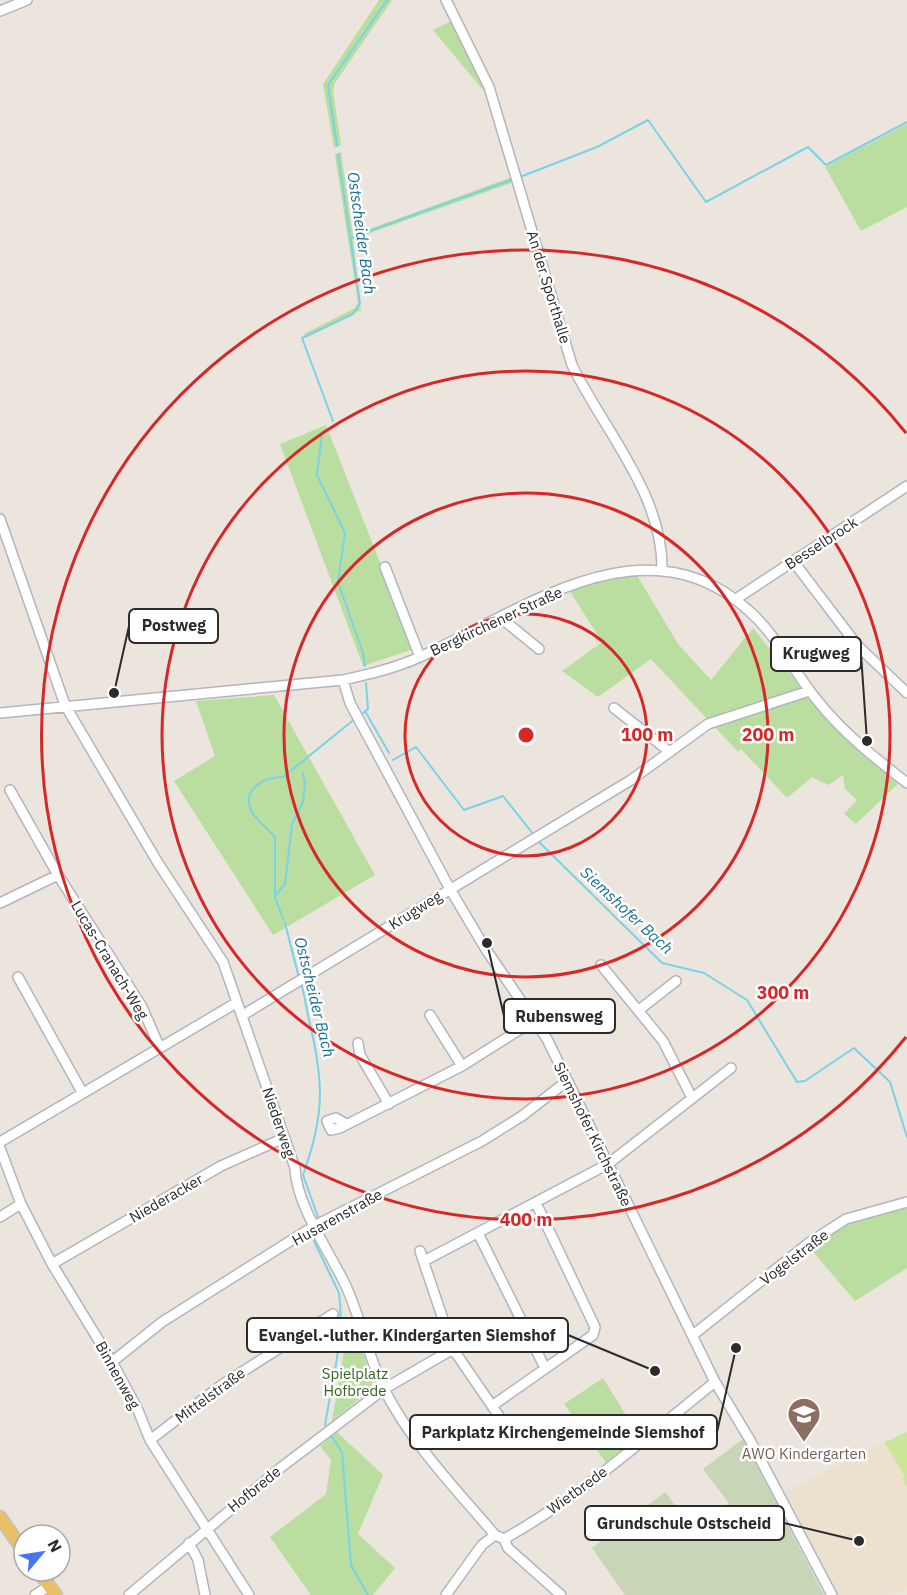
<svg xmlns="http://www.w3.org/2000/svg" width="907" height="1595" viewBox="0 0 907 1595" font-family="'IBM Plex Sans',sans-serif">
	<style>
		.education { fill: #ece0cf }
		.green { fill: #b9de9f }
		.cemetery { fill: #c8d5b7 }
		.pitch { fill: #cbe59b }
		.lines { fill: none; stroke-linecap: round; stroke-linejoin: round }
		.stream { stroke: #79d2e6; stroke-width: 2 }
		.minor-casing { stroke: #b2b5be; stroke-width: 12 }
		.major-casing { stroke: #c4c4c4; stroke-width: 15 }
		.minor { stroke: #fff; stroke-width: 9 }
		.major { stroke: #e7c068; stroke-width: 12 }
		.ring { fill: none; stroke: #d62828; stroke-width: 3 }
		.labels { text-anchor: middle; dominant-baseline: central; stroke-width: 5; stroke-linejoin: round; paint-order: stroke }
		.street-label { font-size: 15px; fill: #2b2b2b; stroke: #fff }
		.park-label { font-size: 15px; fill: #33641f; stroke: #fff }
		.education-label { font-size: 15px; fill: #785e54; stroke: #fff }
		.water-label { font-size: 16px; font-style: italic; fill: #177293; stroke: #fff }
		.centre { fill: #d62828; stroke: #fff; stroke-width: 3 }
		.ring-label { font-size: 18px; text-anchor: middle; font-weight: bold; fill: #d62828; stroke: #fff; stroke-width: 5; stroke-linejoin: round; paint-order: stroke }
		.leader { fill: none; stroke: #2b2b2b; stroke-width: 2 }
		.callout-dot { fill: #2b2b2b; stroke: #fff; stroke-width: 2 }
		.callout { fill: #fff; stroke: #2b2b2b; stroke-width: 2 }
		.callout-label { font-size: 16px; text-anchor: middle; font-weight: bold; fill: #2b2b2b }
	</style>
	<rect width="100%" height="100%" fill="#ece5de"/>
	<path class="education" d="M884,1442l21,35 -3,2 5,9v102l-21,5h-47l-54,-103z"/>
	<path class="green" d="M379,0h13l-57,83 -2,8 8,54 -7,3 -11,-64z
		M453,20l32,67 -3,2 -49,-59z
		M907,124v83l-46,24 -36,-64z
		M341,152l12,83 159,-58 2,5 -161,57 8,71 -55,28 -2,-4 51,-26 3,-5 -23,-148z
		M326,425l88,224 -51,17 -83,-222z
		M635,572l43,72 33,36 42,-52 79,98 66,58 -42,40 -12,-10 13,-14 -12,-11 -2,-14 -15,10 -16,-8 -25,21 -46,-49 -3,3 -87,-93 -53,38 -36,-26 40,-29 -33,-52z
		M274,695l101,180 -102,60 -99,-154 41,-25 -19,-55z
		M907,1208v60l-52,33 -46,-54 43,-25z
		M350,1317l23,64 -3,9 -38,31z
		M603,1378l38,61 -34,25 -43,-60z
		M337,1432l46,43 -25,59 37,34 -22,27h-62l-41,-58 56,-43 5,-34 -11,-14z"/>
	<path class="cemetery" d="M743,1439l81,156h-199l-33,-47 73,-56 21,28 13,6 30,-23 -26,-34z"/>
	<path class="pitch" d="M907,1432v56l-5,-9 3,-2 -21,-35z"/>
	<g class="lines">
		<path class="stream" d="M337,146l-9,-61 59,-85
			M520,177l77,-30 51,-27 58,82 102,-55 18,18 81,-43
			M350,238l161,-58
			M333,421l-31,-83 51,-24 7,-11 -22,-149
			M322,433l-5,42 28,58 -7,49 25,71 2,13
			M365,711l24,42
			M361,715l7,-6 -2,-26
			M393,760l23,-13 48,63 39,-14 31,39
			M537,840l125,123 42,10 43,27 50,82 8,-1 49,-33 36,34 17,55
			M276,895l9,-11 7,-60 11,-22 2,-18 -2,-11
			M283,919l-8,-22v-60c-6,-7 -20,-18 -23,-25 -12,-23 13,-35 31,-35l73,-59
			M285,923l14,55
			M301,984c4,11 5,24 8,36 15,62 16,94 -6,155l15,42
			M314,1241l25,52c6,43 -7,89 -14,132
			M332,1437l10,15 9,113 17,30"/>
		<g class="minor-casing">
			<path id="minor" d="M446,0l43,87 83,278c31,64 91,129 90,204
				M0,11l27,-11
				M0,519l65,186 93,158 65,99 72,206c1,36 34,83 50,116 16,34 23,73 40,107 28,54 71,98 110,144l9,4
				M793,561l64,84 50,48
				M385,567l35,90
				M736,599l171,-113
				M501,618l38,31
				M343,680l7,23 100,186 35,59 62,91 168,343 35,58 82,155
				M614,708l56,44
				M0,713l343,-33c27,-6 53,-12 79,-24 101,-46 223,-139 326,-46 29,25 45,61 69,90 25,32 58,58 90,83
				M10,790l48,85 84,132 17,39
				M0,903l58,-28
				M601,965l62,76 29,57
				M18,977l64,115
				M639,1010l37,-29
				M243,1015l388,-235 77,-56 101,-33
				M430,1015l32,51
				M358,1043l2,12 29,49
				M346,1124l-10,-6 -9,3 4,9 9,-2 122,-62 73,-46
				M0,1142l236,-139
				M0,1148l21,56 31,60 60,98 25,46 13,32 99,155
				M0,1217l21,-13
				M478,1233l67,135
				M420,1251l33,98 61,89
				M424,1261l184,-97 123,-96
				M52,1264l169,-98 63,-28
				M693,1335l117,-93 36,-23 61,-17
				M112,1362l50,-40 152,-96 168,-85 40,-25 45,-35
				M492,1406l101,-71 2,-8 -59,-124
				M150,1440l73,-56 110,-70
				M504,1539c76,-42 143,-103 211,-157
				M504,1539l4,9 53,47
				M189,1543l9,17 7,35
				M35,1595l14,-9
				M129,1595l150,-126 105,-80 69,-40
				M446,1595l36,-50 13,-10"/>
		</g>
		<g class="major-casing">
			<path id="major" d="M0,1517l24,35
				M38,1571l18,24"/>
		</g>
		<use href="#minor" class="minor"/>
		<use href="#major" class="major"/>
	</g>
	<g class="ring">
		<circle cx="526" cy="735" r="121"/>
		<circle cx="526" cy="735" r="242"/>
		<circle cx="526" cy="735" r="364"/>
		<path d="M906 1037A485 485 0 1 1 906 433"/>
	</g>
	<defs>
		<g id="school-pin" transform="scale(1.725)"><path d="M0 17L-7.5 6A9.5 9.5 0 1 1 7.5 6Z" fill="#8d6e63" stroke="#fff"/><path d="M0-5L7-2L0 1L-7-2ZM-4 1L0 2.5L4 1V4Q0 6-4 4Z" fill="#fff"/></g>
	</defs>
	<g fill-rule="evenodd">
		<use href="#school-pin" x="804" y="1414"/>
	</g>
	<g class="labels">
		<g class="street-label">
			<text transform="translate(549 287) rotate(73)">An der Sporthalle</text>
			<text transform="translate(821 543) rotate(-33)">Besselbrock</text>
			<text transform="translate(496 621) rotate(-25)">Bergkirchener Straße</text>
			<text transform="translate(415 910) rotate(-32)">Krugweg</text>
			<text transform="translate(110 960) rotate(59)">Lucas-Cranach-Weg</text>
			<text transform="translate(279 1122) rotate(71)">Niederweg</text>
			<text transform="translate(593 1134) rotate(64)">Siemshofer Kirchstraße</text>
			<text transform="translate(166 1198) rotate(-30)">Niederacker</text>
			<text transform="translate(337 1217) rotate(-29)">Husarenstraße</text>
			<text transform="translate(794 1257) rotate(-37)">Vogelstraße</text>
			<text transform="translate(118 1375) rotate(61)">Binnenweg</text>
			<text transform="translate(210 1395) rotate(-36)">Mittelstraße</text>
			<text transform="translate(254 1489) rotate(-39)">Hofbrede</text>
			<text transform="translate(577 1490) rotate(-36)">Wietbrede</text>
		</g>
		<g class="park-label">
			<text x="355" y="1373">Spielplatz<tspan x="355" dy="17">Hofbrede</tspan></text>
		</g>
		<g class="education-label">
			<text x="804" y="1453">AWO Kindergarten</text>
		</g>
		<g class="water-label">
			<text transform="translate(362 233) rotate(82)">Ostscheider Bach</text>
			<text transform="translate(627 910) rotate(43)">Siemshofer Bach</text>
			<text transform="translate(315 997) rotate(76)">Ostscheider Bach</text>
		</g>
	</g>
	<circle cx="526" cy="735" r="9" class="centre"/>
	<g class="ring-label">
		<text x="647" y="741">100 m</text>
		<text x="768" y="741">200 m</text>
		<text x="783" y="999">300 m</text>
		<text x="526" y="1226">400 m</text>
	</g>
	<path class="leader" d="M114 693L129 626M867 741L861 654M487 943L504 1016M655 1371L568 1335M736 1348L717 1432M859 1541L784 1523"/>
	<g class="callout-dot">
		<circle cx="114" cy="693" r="6"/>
		<circle cx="867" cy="741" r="6"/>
		<circle cx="487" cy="943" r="6"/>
		<circle cx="655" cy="1371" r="6"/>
		<circle cx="736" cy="1348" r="6"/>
		<circle cx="859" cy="1541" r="6"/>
	</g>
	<g class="callout">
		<rect x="129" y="609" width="89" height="34" rx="6"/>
		<rect x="771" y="637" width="90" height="34" rx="6"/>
		<rect x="504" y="999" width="111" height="34" rx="6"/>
		<rect x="247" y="1318" width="321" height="34" rx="6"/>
		<rect x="410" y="1415" width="307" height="34" rx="6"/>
		<rect x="585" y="1506" width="199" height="34" rx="6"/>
	</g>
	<g class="callout-label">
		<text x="174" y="631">Postweg</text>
		<text x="816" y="659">Krugweg</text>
		<text x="559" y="1022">Rubensweg</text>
		<text x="407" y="1341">Evangel.-luther. Kindergarten Siemshof</text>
		<text x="563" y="1438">Parkplatz Kirchengemeinde Siemshof</text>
		<text x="684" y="1529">Grundschule Ostscheid</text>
	</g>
	<g transform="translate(42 1553) rotate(61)"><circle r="28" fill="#ffffff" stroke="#aaaaaa" stroke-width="1.5"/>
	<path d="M0-4.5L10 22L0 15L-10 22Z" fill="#4a75ed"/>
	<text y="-9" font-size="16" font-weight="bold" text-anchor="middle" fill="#2b2b2b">N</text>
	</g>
</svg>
